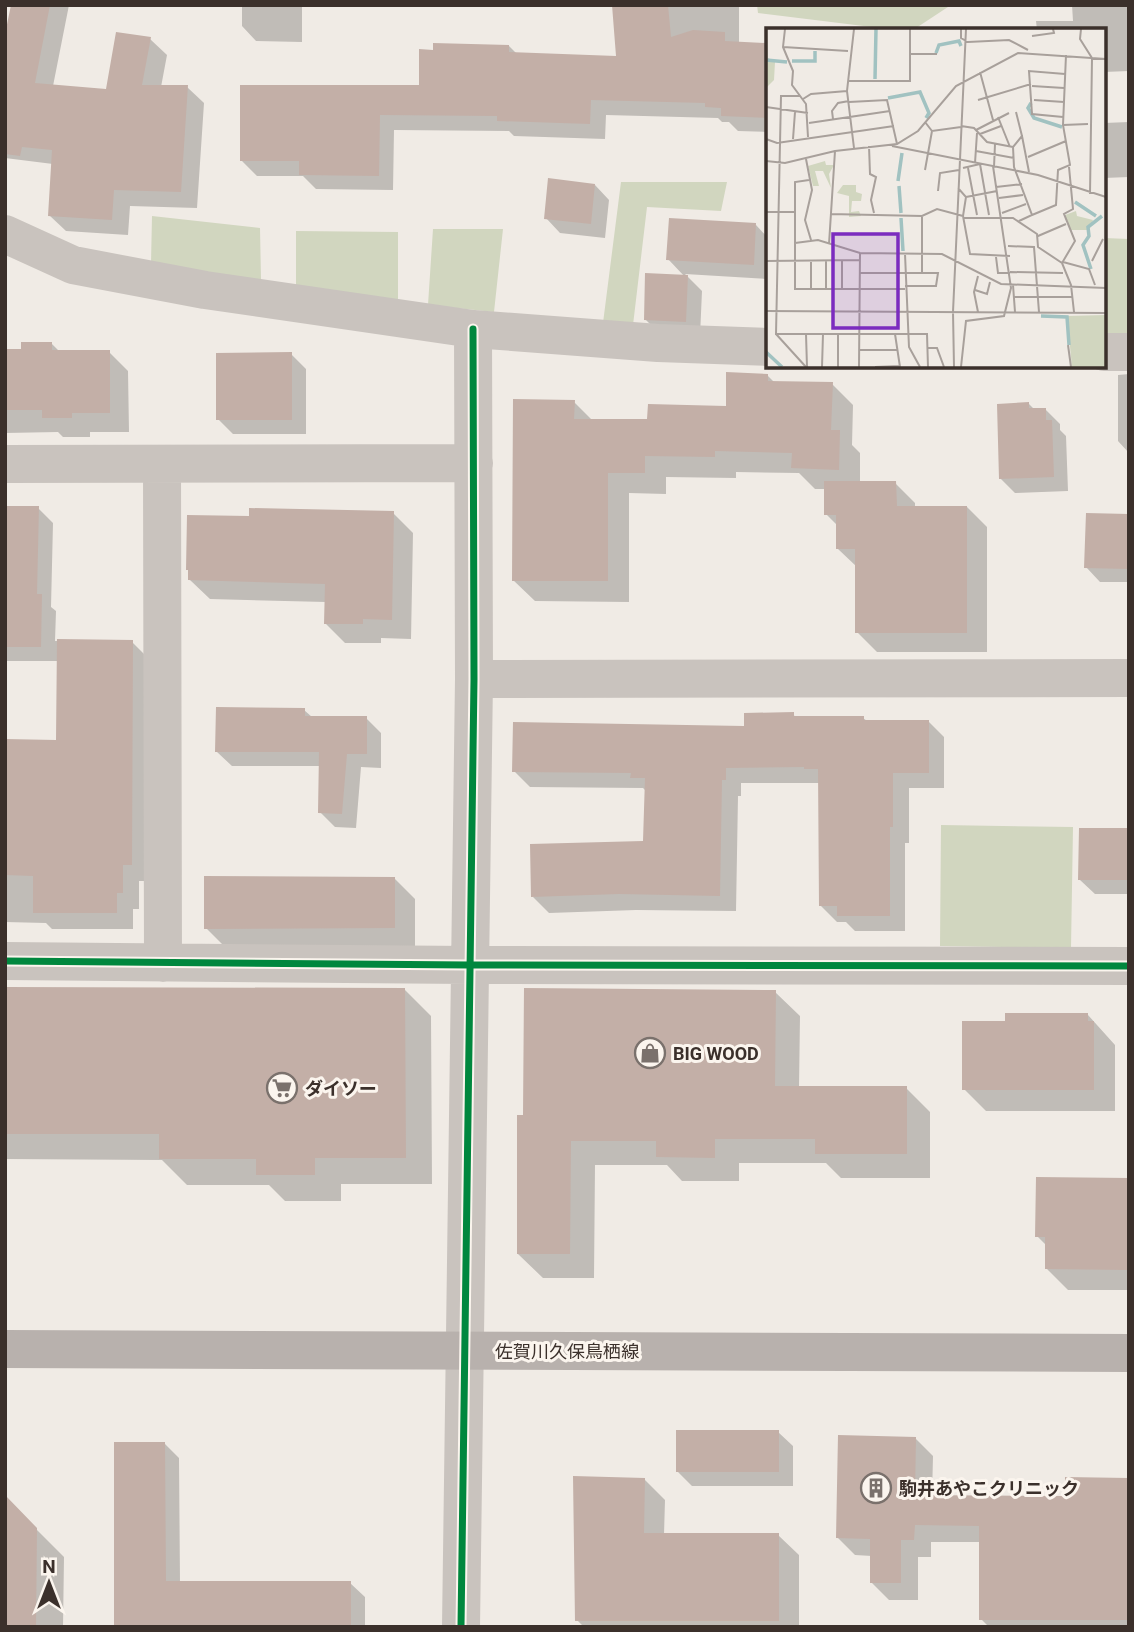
<svg xmlns="http://www.w3.org/2000/svg" width="1134" height="1632" viewBox="0 0 1134 1632" font-family="Roboto,'Noto Sans JP',sans-serif">
	<style>
		.green { fill: #d1d6bf }
		.shadow { fill: #0003 }
		.building { fill: #c3afa7 }
		.lines { fill: none; stroke-linecap: round; stroke-linejoin: round }
		.minor { stroke: #c9c3be; stroke-width: 38 }
		.major { stroke: #b8b1ad; stroke-width: 38 }
		.cycleway-casing { stroke: #fbf5ee; stroke-width: 11 }
		.cycleway { stroke: #00873e; stroke-width: 7 }
		.labels { text-anchor: middle; dominant-baseline: central; stroke-width: 6; stroke-linejoin: round; paint-order: stroke }
		.poi-label { font-size: 18px; font-weight: bold; fill: #3b302b; stroke: #fbf5ee; text-anchor: start }
		.street-label { font-size: 18px; fill: #3b302b; stroke: #fbf5ee }
		.inset-river { fill: none; stroke: #a1c2c1; stroke-width: 3.5 }
		.inset-road { fill: none; stroke: #a8a09b; stroke-width: 2 }
		.view { fill: #7b2cbf; fill-opacity: 0.15; stroke: #7b2cbf; stroke-width: 3.5 }
		.inset-edge { fill: none; stroke: #3b302b; stroke-width: 3.5 }
	</style>
	<rect width="100%" height="100%" fill="#f0ebe5"/>
	<path class="green" d="M757,5h194l-38,25h-17l-138,-17z
		M621,182h106l-6,29 -74,-4 -14,118 -30,-2z
		M152,216l108,12 1,52 -110,-16z
		M433,229h70l-9,83 -66,-7z
		M296,231l102,1v69l-102,-15z
		M1104,238l25,1v102h-25z
		M941,825l132,2 -2,121 -131,-2z"/>
	<path class="shadow" d="M13,5h56l-16,81 54,5 43,-52 17,16 -6,32h26l17,16 -7,105 -67,-2 -2,29 -62,-4 -17,-16 4,-51 -48,-6v-115z
		M242,5h60v37l-46,-1 -14,-15z
		M613,5h126v38l29,2v87l-30,-1 -9,-9h-7l-4,-4 -112,-3 -1,24 -91,-3 -5,-5 -115,-1 -1,60 -77,-1 -13,-13h-46l-15,-15 179,-74 88,-41 8,8 101,4z
		M1072,5h57v66l-25,1v-42h-67l-1,-9h37z
		M1129,122v55l-25,1v-55z
		M595,185l14,15 -4,38 -45,-5 -14,-15z
		M756,225l12,13v41l-83,-5 17,17 -2,45 -40,-2 -15,-15 40,-42 -17,-18z
		M51,343l9,9h49l19,19 1,61h-39v5h-27l-5,-5 -53,1v-82h18z
		M291,354l15,15v65h-73l-15,-15z
		M1129,374v79l-11,-12v-66z
		M767,375l8,8 57,1 21,21 -1,40 8,8v30h35l20,20v4h52l20,20v125h-110l-20,-20v-65l-19,-18v-23l-12,-12v-25h-11l-16,-16 -63,-1v6l-70,-1v17l-37,-1v109l-94,-1 -22,-21 61,-178 19,19h56l78,-13z
		M1029,404l5,5h11l15,15v6l6,6 2,55 -53,2 -15,-15z
		M5,507l33,1 15,15 -2,84 5,4 -1,30 77,1 17,17 -1,222h-9v28h-6v20h-81l-6,-6 -41,-1v-181l53,1v-81h-53z
		M393,513l20,20 -2,106 -30,-1v5h-36l-20,-20 1,-21 -116,-3 -20,-19v-8l-3,-3 64,-51z
		M1129,516v66h-29l-14,-15z
		M304,710l8,7 54,1 15,15v35l-20,-1 -5,61 -21,-1 -15,-15v-46h-88l-15,-14z
		M793,714l3,4h67l4,3h61l16,16v51h-35v55h-4v88h-50l-9,-9h-9l-16,-16 -1,-123h-79v13h-3l-2,115 -100,-1 -87,3 -16,-16 112,-54 1,-52 -3,-3 -113,-1 -16,-16 232,-43z
		M1129,830v64h-34l-15,-14z
		M395,879l20,20v48l-189,1 -20,-20z
		M5,989l400,1 26,26 1,168h-91v17h-56l-16,-16h-82l-25,-25 -157,-1z
		M775,992l25,24 -1,72h107l24,24v66h-89l-15,-15h-87v18h-57l-15,-16h-72l-1,113h-51l-25,-24 7,-137z
		M1088,1015l27,30v66h-129l-22,-22 43,-66z
		M1129,1180v110h-61l-21,-21v-23l-10,-10z
		M778,1432l15,14v40h-101l-14,-14z
		M916,1439l17,17 -1,41 135,1 62,-18v147h-140l-8,-8v-77h-50v15h-13v43h-29l-17,-17v-27l-17,-1 -17,-17z
		M165,1444l14,14 1,125h170l15,14v30h-250z
		M644,1479l21,21 -1,35h114l21,20v72h-215l-7,-7z
		M21,1514l43,43 -1,70h-58z"/>
	<path class="building" d="M11,5h39l-15,78 71,6 10,-57 35,5 -9,48h46l-7,107 -67,-2 -2,30 -64,-4 4,-66 -30,-3 -2,9 -15,-2v-120z
		M612,5h56l3,32 22,-7 32,2v9l40,2 -1,28h4v47l-47,-2v-8l-16,-1v-4l-114,-3 -1,24 -93,-3v-5l-117,-1 -1,61 -80,-1v-14h-59v-76h179v-36l14,1v-7l76,2v7l107,4z
		M548,178l47,6 -4,40 -47,-5z
		M669,218l87,5 -2,42 -88,-5z
		M645,273l43,2 -2,47 -42,-2z
		M21,342h31v8h58v63h-38v5h-30v-8h-37v-61h16z
		M292,352v68h-76v-67z
		M726,372l42,2v7l65,1 -2,48h9l-1,40 -48,-2 1,-15 -77,-2v6l-70,-1v17h-37v108h-96l1,-182 62,1 -1,19h73l1,-15 78,2z
		M1029,402v6h17v12h6l2,57 -55,2 -2,-75z
		M824,481h72l1,25h70v127h-112v-84h-19v-34h-12z
		M5,506h34l-2,88h5l-1,53h-36z
		M249,508l145,3 -2,109 -29,-1v5h-39l1,-40 -137,-4v-10h-2l1,-55 62,1z
		M1086,513l43,1v55l-45,-1z
		M57,639l76,1 -1,225h-9v28h-6v20h-84v-37l-28,-1v-136l51,1z
		M216,707l89,1v8h62v38h-20l-5,60 -24,-1 1,-61h-104z
		M794,712v4h70v4h65v53h-36v54h-3v89h-53v-10h-18l-1,-137h-14v-2l-78,1v12h-4l-2,116 -101,-2 -88,3 -1,-53 113,-3 2,-63h-15l1,-5 -119,-1 1,-50 231,4v-13z
		M1079,828h50v52h-51z
		M204,876l191,1v51l-191,1z
		M5,987l400,1 1,170h-91v17h-59v-16h-97v-25h-154z
		M524,988l252,2 -1,96h132v68h-92v-15h-100v19l-59,-1v-16h-85l-1,113h-53v-139h6z
		M1005,1013h83v8h6v69h-132v-69h43z
		M1036,1177l93,1v92l-84,-1v-32h-10z
		M676,1430h103v42h-103z
		M838,1435l78,2 -1,58 150,1v-19l64,1v142h-150v-94l-64,-1 -1,15h-13v43h-31v-44l-34,-1z
		M114,1442h51l1,139h185v46h-237z
		M573,1476l72,2 -1,55h135v88h-204z
		M5,1495l32,33 -1,99h-31z"/>
	<g class="lines">
		<path class="minor" d="M5,234l68,31 132,25 268,39 185,14 110,4
			M1104,352h25
			M5,464l469,-1
			M162,464l1,499
			M474,679l655,-1
			M5,961l464,4 660,1
			M461,1627l13,-948 -1,-350"/>
		<path class="major" d="M5,1349l1124,4"/>
		<g class="cycleway-casing">
			<path id="cycleway" d="M5,961l464,4 660,1
				M461,1627l13,-948 -1,-350"/>
		</g>
		<use href="#cycleway" class="cycleway"/>
	</g>
	<defs>
		<g id="shop-ring" transform="scale(1.575)"><circle r="9.5" fill="#fbf5ee" stroke="#7a716c" stroke-width="1.5"/><path d="M-5-2.5h2.3a2.7 3.5 0 0 1 5.4 0H5L5.5 6h-11ZM-1.5-2.5h3a1.5 2.3 0 0 0-3 0Z" fill="#7a716c"/></g>
		<g id="supermarket-ring" transform="scale(1.575)"><circle r="9.5" fill="#fbf5ee" stroke="#7a716c" stroke-width="1.5"/><path d="M-6-5.5h2.5l.6 2H6L4.5 2H-2.5L-4.4-4H-6ZM-1.5 3.2a1.3 1.3 0 1 0 .1 0ZM3 3.2a1.3 1.3 0 1 0 .1 0Z" fill="#7a716c"/></g>
		<g id="building-ring" transform="scale(1.575)"><circle r="9.5" fill="#fbf5ee" stroke="#7a716c" stroke-width="1.5"/><path d="M-4-6H4V6H1V3H-1V6H-4ZM-2.5-4.3h1.7v1.8h-1.7ZM.8-4.3h1.7v1.8H.8ZM-2.5-1h1.7V.8h-1.7ZM.8-1h1.7V.8H.8Z" fill="#7a716c"/></g>
	</defs>
	<g fill-rule="evenodd">
		<use href="#shop-ring" x="650" y="1053"/>
		<use href="#supermarket-ring" x="282" y="1088"/>
		<use href="#building-ring" x="876" y="1488"/>
	</g>
	<g class="labels">
		<g class="poi-label">
			<text x="673" y="1053">BIG WOOD</text>
			<text x="305" y="1088">ダイソー</text>
			<text x="899" y="1488">駒井あやこクリニック</text>
		</g>
		<g class="street-label">
			<text x="567" y="1351">佐賀川久保鳥栖線</text>
		</g>
	</g>
	<g transform="translate(766 28)">
		<rect width="340" height="340" fill="#f0ebe5"/>
		<path d="M1,1l1,29 7,4 -1,18 -8,8zM59,133l1,4h8l-5,9 2,14 -8,-17h-8l4,15h-6l-5,-20zM77,157h13v7l6,2 -1,7h-9l-1,11 8,-1 2,5 -12,1v-21l-12,-3zM310,183l1,5 16,4 -5,10h-18l-5,-15zM339,287v52h-33l-5,-51z" fill="#d1d6bf"/>
		<path class="inset-river" d="M170,25l3,-8 20,-4 2,5M0,32l21,2M26,33h23v-10M109,51l1,-50M122,70l32,-6 9,21 -3,5M265,75l-3,5 6,10 28,9M132,153l4,-28M133,158l2,27M309,174l21,14M135,190l2,33M325,241l-8,-24 6,-9 -1,-9 14,-11M275,288l26,1 2,28M0,324l16,15"/>
		<path class="inset-road" d="M19,1l-2,18 10,24 -1,14 14,19 2,33M88,1l-7,62 7,57M195,1v9l7,4 41,-2 19,10M315,1l-1,10 12,19 -2,136M266,8l22,-3 -1,-4M17,19l65,4M144,26h27M214,44l13,48M82,53h62v-52M266,58l32,2M34,68h-19l-5,238h151l1,33M37,71l8,-5 36,-3M212,72l53,-16M268,72l30,2M83,74l38,-2 10,44M0,79l42,6M250,84l6,24 -9,11 1,20 18,48 -13,6M232,89l12,30M297,89l-31,-3 -3,-43 36,3M67,91l-1,-8 6,-8 11,-2M159,94l7,9 29,-4M43,95l81,-12M297,97l25,-1M195,98l13,2 13,14 26,5M210,102l33,-17M214,106l21,-8M256,108l7,36M0,111l11,4 117,-17M27,111l2,-27M103,118l1,28 6,3 -5,23 3,13M126,118l146,29 68,22M210,123l38,7M262,129l38,-16M40,131l6,31 -7,30 6,20M0,133l19,2 50,-12 62,-7 21,-13 38,-45 62,-33 88,6M209,135l2,-30M228,139l1,-23M303,139l4,42 -9,5 11,27 -13,22 9,22 3,27M197,140l17,-4 9,51M202,140l9,47M159,142l7,-39M43,152l-14,2v107h110M230,159l26,-3M192,160l8,9 -3,19 7,38 40,2M172,163l2,-18 19,-3M200,169l31,-6M233,170l24,-3M0,184h29M236,185l24,-9M64,186l92,2 15,-7 26,7M266,187l24,-10 2,-35 12,-5 -7,-40 3,-70M340,188v24M198,190h49l24,16 1,13 24,16M272,208l28,-12M29,215l23,-3 42,13 82,1 59,30 105,4M63,216l6,-93M242,218l26,1 5,65M139,226l4,93 11,20M230,229l2,16h12M0,233l94,-1M45,233v28M60,233v28M76,233v28M326,233l11,-22M297,234l26,7 6,16M244,244l53,1M94,245h78l-2,13h-31M156,245v-57M212,248l-4,16 4,20M247,257l2,27M209,262l12,4 3,-12M248,269h58M0,283l340,2M10,306l30,33M40,306l1,33M129,306l5,33M302,317l3,22M162,320h9l7,19M93,322h39M56,339l1,-33M72,339v-33M93,339l1,-114M109,339l25,-1M188,339l-1,-55 13,-283M195,339l5,-46 38,-5 7,-28 -18,-122"/>
		<path class="view" d="M67,206h65v94h-65z"/>
		<rect width="340" height="340" class="inset-edge"/>
	</g>
	<rect width="1134" height="1632" fill="none" stroke="#3b302b" stroke-width="14"/>
	<g transform="translate(49 1583)" stroke="#fbf5ee" stroke-width="5" paint-order="stroke">
	<path d="M0-5L12 26L0 18L-12 26Z" fill="#3b302b"/>
	<text y="-10" font-size="19" font-weight="bold" text-anchor="middle" fill="#3b302b">N</text>
	</g>
</svg>
